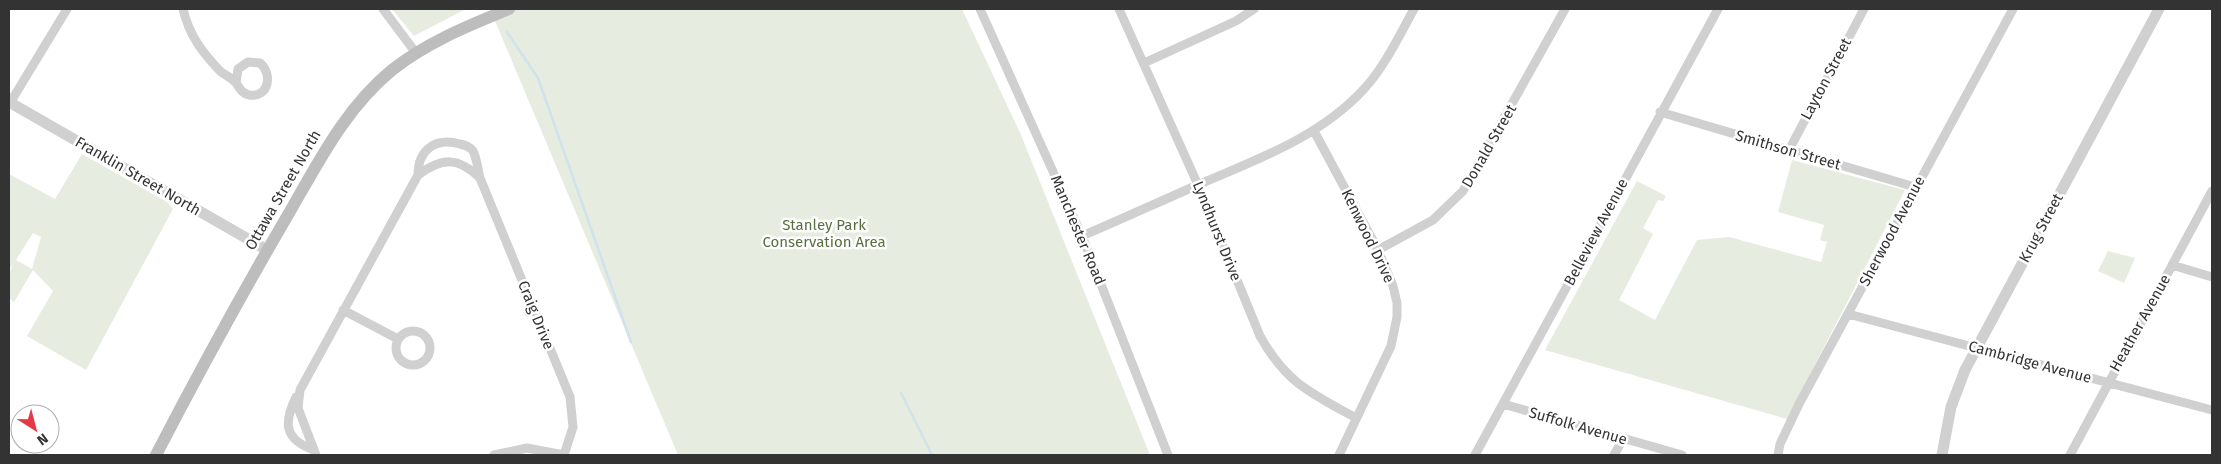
<svg xmlns="http://www.w3.org/2000/svg" width="2221" height="464" viewBox="0 0 2221 464" font-family="'Fira Sans',sans-serif">
	<style>
		.green { fill: #e6ecdf; fill-rule: evenodd }
		.lines { fill: none; stroke-linecap: round; stroke-linejoin: round }
		.stream { stroke: #cfe2ee; stroke-width: 2.5 }
		.minor { stroke: #d0d0d0; stroke-width: 9 }
		.tertiary { stroke: #d0d0d0; stroke-width: 11 }
		.secondary { stroke: #bdbdbd; stroke-width: 12 }
		.labels { text-anchor: middle; dominant-baseline: central; stroke-width: 5; stroke-linejoin: round; paint-order: stroke }
		.street-label { font-size: 15px; fill: #333; stroke: #fff }
		.park-label { font-size: 15px; fill: #56703f; stroke: #fff }
	</style>
	<rect width="100%" height="100%" fill="#fff"/>
	<path class="green" d="M392,9h74l-52,27z
		M490,9h472l59,126 129,320h-472z
		M82,154l85,48 6,7 -87,161 -59,-34 26,-45 -20,-21 -19,32 -5,-4v-25l5,-10 -5,7v-96l46,25zM33,233l8,4 -9,32 -16,-9z
		M1792,160l113,30 -118,229 -242,-69 92,-169 29,15 -3,5 -5,-1 -15,28 10,6 -34,66 36,20 42,-80 32,-3 92,25 6,-20 -7,-2 4,-15 -46,-13z
		M2108,251l27,7 -11,25 -26,-12z"/>
	<g class="lines">
		<path class="stream" d="M507,32l31,46 93,264
			M901,393l31,62"/>
		<path class="minor" d="M183,9c6,26 19,43 37,62 5,4 12,7 16,12 4,5 5,10 13,12 20,3 24,-21 11,-32l-12,-1 -10,7 -2,14
			M383,9l33,44
			M980,9l102,227 86,219
			M1119,9l79,176 62,151c26,47 51,57 96,82
			M1144,63l92,-42 18,-12
			M10,103l57,-94
			M1660,112l255,75
			M1314,131l64,119 15,36 4,17v14l-6,29 -52,109
			M1789,150l75,-141
			M418,175c0,-25 17,-38 42,-31 5,1 10,3 13,7 4,8 5,19 7,27
			M1082,236c40,-17 79,-35 118,-52 58,-25 120,-47 164,-95 21,-23 35,-53 50,-80
			M1378,250l55,-30 30,-29 102,-182
			M2172,265l40,12
			M343,310l55,29
			M1848,314l364,96
			M396 348a17 17 0 1 1 34 0a17 17 0 1 1-34 0Z
			M296,397c-12,25 -13,42 18,53
			M1503,404l179,51
			M316,455l-18,-47 2,-18 118,-215c25,-18 40,-18 62,3l90,219 3,30 -9,28 -37,-7 -33,7
			M1475,455l243,-446
			M1614,455l9,-16
			M1778,455l2,-11 19,-40 214,-395
			M2070,455l142,-264"/>
		<path class="tertiary" d="M9,102l258,148
			M1942,455l9,-48 14,-37 194,-361"/>
		<path class="secondary" d="M156,455c41,-79 84,-158 129,-235 31,-53 59,-111 107,-150 35,-28 76,-44 117,-61"/>
	</g>
	<g class="labels">
		<g class="street-label">
			<text transform="translate(1826 79) rotate(-62)">Layton Street</text>
			<text transform="translate(1489 146) rotate(-60)">Donald Street</text>
			<text transform="translate(1788 150) rotate(16)">Smithson Street</text>
			<text transform="translate(138 176) rotate(30)">Franklin Street North</text>
			<text transform="translate(283 190) rotate(-60)">Ottawa Street North</text>
			<text transform="translate(2041 228) rotate(-62)">Krug Street</text>
			<text transform="translate(1078 230) rotate(67)">Manchester Road</text>
			<text transform="translate(1217 231) rotate(68)">Lyndhurst Drive</text>
			<text transform="translate(1892 231) rotate(-62)">Sherwood Avenue</text>
			<text transform="translate(1596 232) rotate(-62)">Belleview Avenue</text>
			<text transform="translate(1368 236) rotate(64)">Kenwood Drive</text>
			<text transform="translate(536 315) rotate(68)">Craig Drive</text>
			<text transform="translate(2140 323) rotate(-61)">Heather Avenue</text>
			<text transform="translate(2030 362) rotate(15)">Cambridge Avenue</text>
			<text transform="translate(1578 426) rotate(16)">Suffolk Avenue</text>
		</g>
		<g class="park-label">
			<text x="824" y="225">Stanley Park<tspan x="824" dy="17">Conservation Area</tspan></text>
		</g>
	</g>
	<rect width="2221" height="464" fill="none" stroke="#333333" stroke-width="20"/>
	<g transform="translate(35 429) rotate(144)"><circle r="24" fill="#ffffff" stroke="#adadad"/>
	<path d="M0-4L9 19L0 12L-9 19Z" fill="#e63946"/>
	<text y="-8" font-size="14" font-weight="bold" text-anchor="middle" fill="#333333">N</text>
	</g>
</svg>
